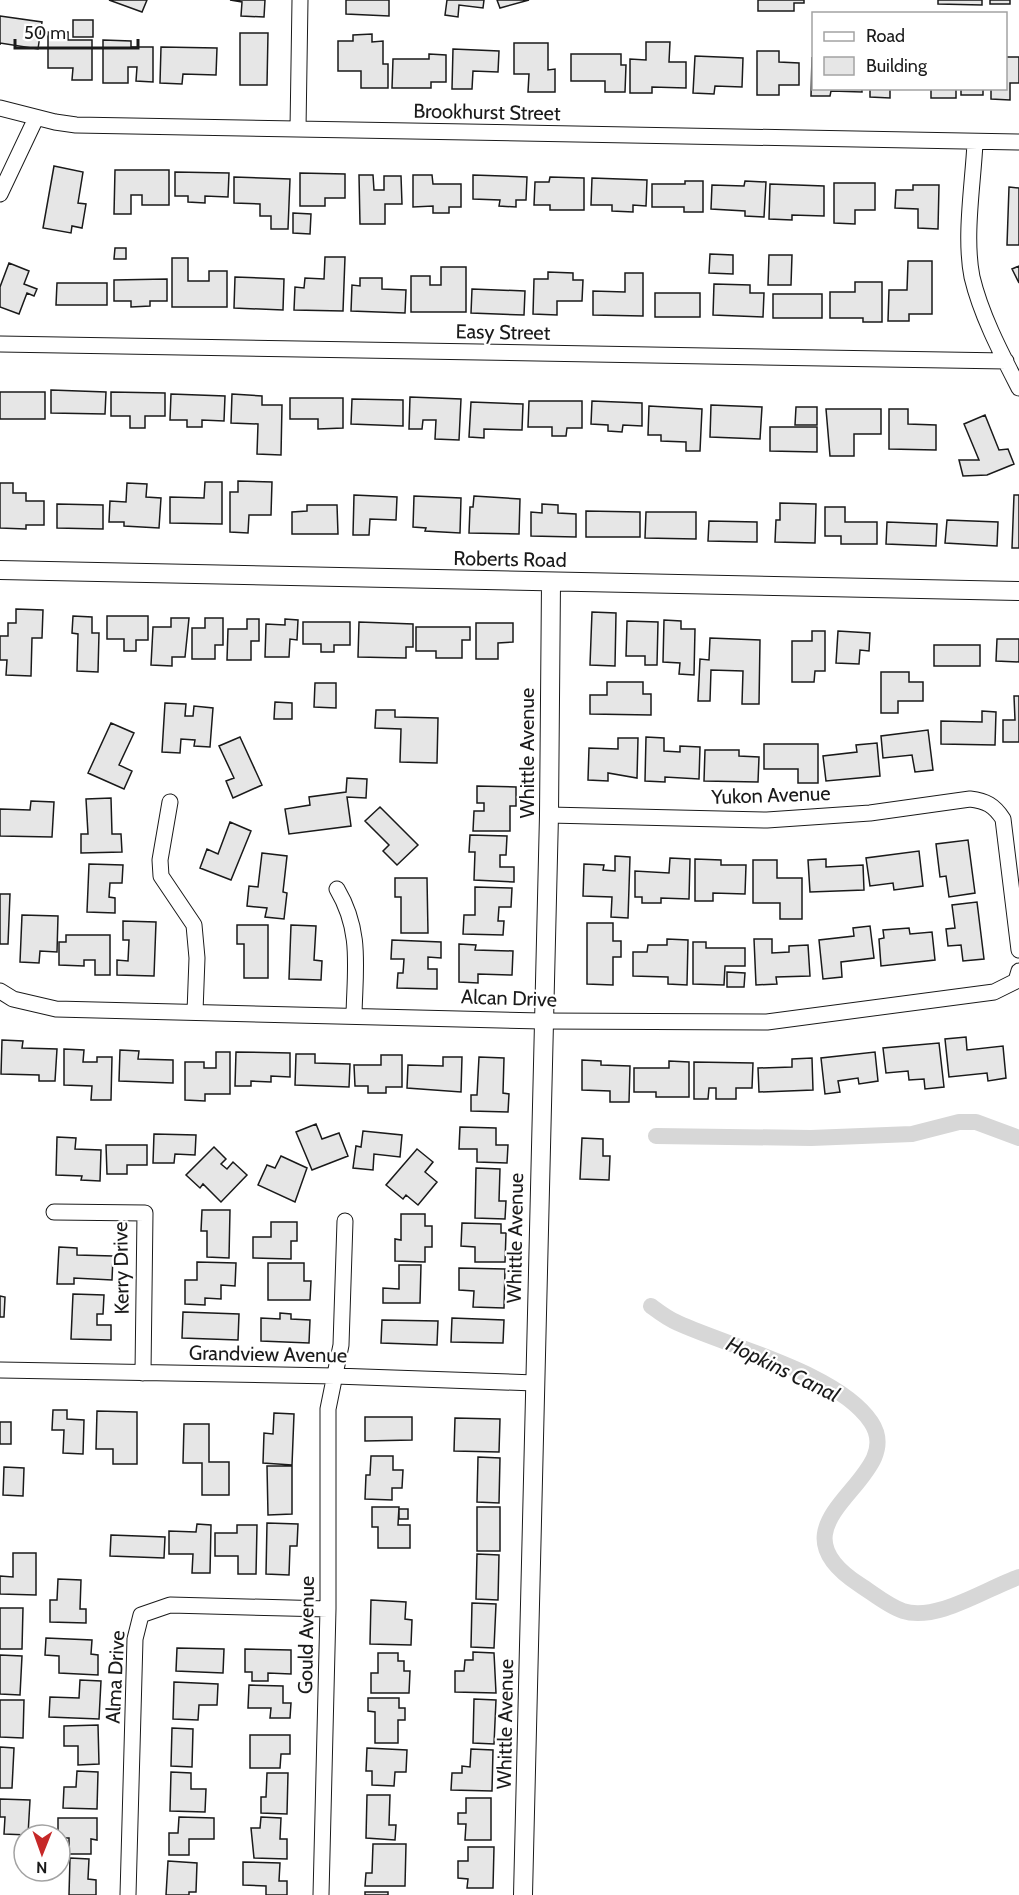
<svg xmlns="http://www.w3.org/2000/svg" width="1019" height="1895" viewBox="0 0 1019 1895" font-family="Cabin,sans-serif">
	<style>
		.lines { fill: none; stroke-linecap: round; stroke-linejoin: round }
		.canal { stroke: #d7d7d7; stroke-width: 16 }
		.building { fill: #e6e6e6; stroke: #1a1a1a; stroke-width: 1.5 }
		.minor-casing { stroke: #1a1a1a; stroke-width: 17 }
		.tertiary-casing { stroke: #1a1a1a; stroke-width: 20 }
		.minor { stroke: #fff; stroke-width: 15 }
		.tertiary { stroke: #fff; stroke-width: 18 }
		.labels { text-anchor: middle; dominant-baseline: central; stroke-width: 4.5; stroke-linejoin: round; paint-order: stroke }
		.street-label { font-size: 20px; fill: #1a1a1a; stroke: #fff }
		.water-label { font-size: 21px; font-style: italic; fill: #1a1a1a; stroke: #fff }
	</style>
	<rect width="100%" height="100%" fill="#fff"/>
	<g class="lines">
		<path class="canal" d="M656,1136l155,2 101,-4 47,-12h17l43,16
			M651,1306c8,6 17,13 27,17 52,24 160,50 193,99 39,58 -112,98 -11,163 14,9 28,21 43,26 34,11 84,-23 116,-34"/>
	</g>
	<path class="building" d="M109,0h38l-5,12z
		M230,0h35l-1,17 -23,-1 1,-14z
		M346,0h43v16l-43,-2z
		M447,0h37l-1,8 -24,-3 -1,12 -13,-2z
		M497,0h32l-29,8z
		M758,0h46v3h-10v8h-36z
		M938,0h44v5l-44,-1z
		M990,0h20v4h-20z
		M0,16l42,6 -4,27 -38,-6v2z
		M73,20h20v17h-20z
		M48,32h20v8h24v40h-20l1,-12h-25z
		M240,33h28l-1,52h-27z
		M372,34v8l11,-1v23h5v24h-27v-17h-23v-30h15v-6z
		M103,40l28,1v6h22v35l-17,-1 1,-14h-9v16h-25z
		M646,42h24l-1,20h17v26l-34,-1v6h-22v-34l16,1z
		M514,43h34v27l7,-1v23h-27l1,-18h-15z
		M161,47l56,1 -1,27 -33,-1 -1,10 -22,-1z
		M453,49l46,2 -1,21 -25,-1 -1,18h-20z
		M757,51h22v11l20,1v22h-20v10h-22z
		M429,54l17,1v27h-15v6h-39l1,-29h36z
		M571,54h50v11h5l-1,27h-20v-11h-34z
		M695,56l48,2 -1,29 -27,-1 -1,8 -21,-1z
		M812,57l2,31h48v4l-31,-1 -1,5h-19z
		M1006,57h13v26h-9v17l-19,-1v-11h15z
		M870,88h20v10l-20,-1z
		M931,88h25v10h-25z
		M961,88h22v7h-22z
		M54,166l29,6 -5,31 8,1 -4,24 -10,-2 -1,7 -28,-5z
		M115,170h54v35h-27v-10h-11v19h-17z
		M175,172l54,1 -1,24 -23,-1v7l-17,-1v-6h-13z
		M300,173l45,1v24h-20v8h-25z
		M359,175h14l1,15h10v-14h17l1,28h-17v20h-25z
		M413,175h19l1,9h28v23h-12v6h-16v-7l-20,1z
		M473,175l54,2 -1,23h-10v7l-17,-1 1,-6 -27,-1z
		M234,177l56,2 -2,50h-17v-13h-11v-12l-26,-1z
		M550,177l34,1v32h-34v-5h-16l1,-23h14z
		M592,178l55,2 -1,26 -13,-1v7l-21,-1v-6h-21z
		M685,181h18v31h-19v-5h-32v-23h33z
		M745,181l21,1 -2,35 -19,-1v-5l-34,-2 1,-24 32,1z
		M834,183h41v27h-20v14l-21,-1z
		M770,184l54,2v30l-32,-1v5l-23,-1z
		M913,185h26l-1,44 -20,-1v-19l-23,-1 1,-18h17z
		M1009,187l10,1v57h-12z
		M293,213l18,1 -1,20 -17,-1z
		M115,248h11v11h-12z
		M710,254l23,1v19l-24,-1z
		M769,255h23l-1,30h-23z
		M325,257h20l-2,54 -49,-1 1,-23 9,1 1,-10 19,1z
		M172,258h16v23h21v-10h18v36h-55z
		M908,261h24v53h-23v7h-21l1,-31h18z
		M9,263l20,8 -5,13 13,5 -3,7 -7,-3 -8,21 -19,-7v-20z
		M1019,266v17l-7,-14z
		M441,267h25v45h-55v-36h19v9h11z
		M548,272l25,1v7h10l-1,21h-25v14l-24,-1 1,-35h14z
		M625,273h18v43l-50,-1v-24l32,1z
		M235,277l49,2 -1,31 -49,-2z
		M360,278h22v11l24,1 -1,23 -54,-2 1,-26 8,1z
		M167,279v22h-17v5l-19,1v-6h-17v-21z
		M855,282h27v40h-19v-4h-33v-26h25z
		M57,283h50v22h-51z
		M714,284l36,1v8h14l-1,24 -50,-2z
		M472,289l53,2 -1,24 -53,-2z
		M655,293h45v24h-45z
		M773,294h49v24h-49z
		M51,390l55,2 -1,22 -54,-1z
		M0,392h45v27h-45z
		M111,392l54,1v23h-20v12h-15v-12h-19z
		M171,394l54,2 -1,25 -22,-1v7h-15v-7h-17z
		M232,394l30,2v9h20l-1,50 -24,-1 1,-30 -27,-1z
		M410,397l51,2 -2,41 -24,-1 1,-19h-13l-1,9h-13z
		M290,398h53v30l-25,1v-10h-28z
		M352,399l51,1v26l-52,-2z
		M529,401h53v27h-15l-1,8h-14v-9h-24z
		M592,401l50,2v23l-19,-1 -1,7 -14,-1v-6l-17,-1z
		M471,402l52,2 -1,26 -38,-1v9l-15,-1z
		M711,405l51,2 -2,32 -50,-2z
		M649,406l53,3 -2,42h-14v-9l-25,-1v-6h-13z
		M796,407h21v18h-22z
		M826,409h55v25h-27v22h-24z
		M889,409h19v15l28,1v25l-47,-1z
		M985,415l14,35 9,-1 6,15 -27,11 -24,1 -4,-16h20l-15,-36z
		M770,427h47v25l-47,-1z
		M238,481l34,1 -1,33h-22l-1,18 -18,-1v-40h8z
		M205,482h17v42l-52,-1v-26l34,1z
		M0,483h13v10h13v8h18v24h-18v4l-26,-1z
		M127,483l20,1 -1,13 15,1 -2,30 -35,-2v-4h-15l1,-21 16,1z
		M354,495l43,2 -1,23 -26,-1 -1,16h-16z
		M1014,495h5v53h-7z
		M414,496l47,2 -1,35 -35,-2 1,-3 -13,-1z
		M474,496l46,3 -1,35 -50,-1 1,-26h3z
		M780,503l36,1 -1,39 -40,-1 1,-22h4z
		M57,504l46,1v24l-46,-1z
		M542,504l16,1v8l18,1v23l-45,-1v-24l11,1z
		M307,505h30l1,29h-46v-22l15,-1z
		M825,507h20v15h32v22h-36v-8h-16z
		M586,511l54,1v25h-54z
		M646,512h50v27l-51,-1z
		M947,520l51,2 -1,24 -52,-3z
		M709,521l48,1v20l-49,-1z
		M887,522l50,2 -1,22 -50,-2z
		M16,609l27,1 -1,28h-10l-1,38 -25,-1 1,-15h-7v-24h8v-13h8z
		M592,612l24,1 -1,53 -25,-1z
		M73,616l19,1v16h7l-1,39 -21,-1 1,-37 -6,-1z
		M107,616h41v24h-12v11h-12v-12h-17z
		M171,618h18l-4,39h-13v9l-21,-1 2,-38h18z
		M205,618h18v27h-8v14h-23v-31h13z
		M247,619h12v22h-8v19h-24l1,-31h19z
		M285,619l13,1 -1,20 -7,-1 -1,18h-24l1,-33 19,1z
		M664,620l17,1v8h14l-1,46 -15,-1 1,-11 -17,-1z
		M627,621l31,1 -1,43h-12v-9h-19z
		M303,622h47v23h-16v7h-13v-8h-18z
		M359,622l54,2v23h-7v11l-48,-1z
		M476,623h37v19l-15,1v16h-22z
		M416,627h54v13h-8v18h-26v-7h-20z
		M812,631h13v40h-10l-1,11h-22v-41h20z
		M838,631l32,2 -1,18 -9,-1 -1,14 -23,-1z
		M710,638l50,2 -1,64h-17l1,-33 -32,-1 -1,31h-12l2,-42 9,1z
		M997,639h22v23l-23,-1z
		M934,645h46v21h-46z
		M881,672h28v10h14v19h-25v12h-17z
		M607,682h36v12h8v21l-61,-1v-19h17z
		M315,683h21v25l-22,-1z
		M1014,696h5v46h-16v-22h12z
		M275,702l17,1v16h-18z
		M165,703l21,1 -1,12h8l1,-10 19,2 -3,39 -16,-1 1,-6 -14,-1 -1,14 -18,-1z
		M376,710h19v7l43,1 -1,45 -37,-1 1,-33 -26,-1z
		M982,711l14,1 -1,33 -54,-1v-23l41,1z
		M111,723l23,10 -15,32 13,6 -8,18 -36,-16z
		M928,730l5,40 -18,2 -3,-17 -29,3 -2,-22z
		M240,737l22,48 -29,13 -7,-17 8,-3 -15,-32z
		M646,737l18,1v13l16,1v-6l20,1 -1,32 -34,-2v5l-20,-1z
		M618,738h20l-1,40 -29,-5v8l-20,-1 1,-32 29,1z
		M877,743l3,33 -54,5 -3,-25 34,-4 -1,-7z
		M764,744h54v39h-20v-14h-34z
		M705,750h34v6l20,1 -1,25 -54,-1z
		M347,778l20,1 -1,19 -19,-1 4,29 -62,8 -4,-25 25,-4 -1,-8 37,-5z
		M477,786l39,1v19h-6v25h-37l1,-20h10v-8h-7z
		M111,798l1,36h9l1,18 -41,1v-19h7l-2,-35z
		M31,801l23,1 -2,35 -52,-1v-27l30,1z
		M380,807l38,38 -21,20 -14,-14 6,-6 -24,-24z
		M230,822l21,9 -20,49 -31,-12 7,-19 11,5z
		M470,835l37,1 -1,19h-6v12h14v15l-40,-2 1,-28h-6z
		M968,840l7,53 -26,4 -3,-21 -6,1 -4,-33z
		M919,851l4,35 -29,4 -1,-7 -23,3 -4,-28z
		M262,853l25,3 -4,36 4,1 -3,26 -19,-2 2,-9 -20,-2 2,-20 9,1z
		M615,856l15,1 -2,61 -17,-1 1,-20 -29,-1 1,-32 20,1 -1,5 12,1z
		M670,858l20,1 -1,40 -28,-1v5h-19v-6h-7v-26l34,2z
		M695,859l26,1v5h25l-1,29 -32,-1v8h-18z
		M826,859v8l37,-2 1,25 -54,2 -2,-32z
		M753,860h24v18h25v41h-22v-16h-27z
		M89,864l34,1 -1,18h-12l-1,14 6,1v15l-28,-1z
		M395,878h32l1,55h-27v-36h-6z
		M475,887l37,1 -1,19h-12l-1,14h6l-1,14 -40,-1 1,-19h11z
		M0,894h10l-2,50h-8z
		M977,902l7,57 -21,2 -2,-16 -13,1 -2,-17 9,-1 -3,-23z
		M22,915l36,1 -1,36 -17,-1 -1,12 -19,-1z
		M123,921l33,1 -2,54 -37,-1v-15l11,1 1,-21h-6z
		M587,923h26v18h8v16h-8v28l-26,-1z
		M237,925h31v53h-24v-34h-7z
		M291,925l25,1 -2,34 8,1 -1,19 -32,-1z
		M870,926l4,32 -33,4 1,15 -19,2 -4,-39 35,-4 -1,-8z
		M909,928l1,6 22,-2 3,28 -54,6 -2,-27 5,-1 -1,-8z
		M66,935h44v40h-15v-15h-11v6l-25,-1v-23h7z
		M667,939l21,1 -1,45 -19,-1v-7l-35,-1v-24h14l1,-7h19z
		M754,939h18v14l17,-1v-6l19,-1 2,31 -34,1 1,7 -21,1z
		M392,940l49,2v16l-13,-1v12h9v20l-40,-1 1,-15h5l1,-14h-13z
		M693,942h13v6h39v18h-20l-1,19 -31,-1z
		M459,944l17,1 -1,5 38,1 -1,24 -34,-1v9l-19,-1z
		M727,972l18,1 -1,14h-17z
		M966,1037l1,13 36,-4 3,32 -18,3 -1,-8 -38,4 -4,-38z
		M2,1040l21,1 -1,7 35,1 -2,32h-16v-6l-38,-1z
		M939,1043l5,44 -19,2 -1,-10 -15,1 -1,-9 -22,2 -3,-25z
		M64,1049l20,1 -1,12h14v-5h15l-1,43h-20l1,-14 -28,-1z
		M120,1050l19,1 -1,8 35,1v23l-54,-2z
		M216,1052h14v42h-25v7l-20,-1v-38h19v6h12z
		M236,1052l54,1v24l-19,-1v6l-20,-1v5h-16z
		M875,1052l3,29 -19,3 -1,-6 -20,3 2,11 -15,2 -4,-36z
		M296,1054h19v9l35,1 -1,23 -54,-2z
		M381,1055h21v32h-16v6h-18v-7h-13l-1,-21h27z
		M443,1057h19l-1,35 -54,-4 1,-23 35,1z
		M479,1057l25,1 -1,35 6,1 -1,18 -37,-1v-16h6z
		M812,1058l1,32 -54,2 -1,-24 34,-1v-8z
		M582,1060l19,1v4l29,1 -1,36h-19v-11l-28,-1z
		M669,1061l20,1v35h-33v-5h-22v-24h35z
		M694,1062l59,1 -1,25h-16v11h-20v-11h-7l-1,11h-14z
		M316,1124l6,15 17,-6 9,23 -36,14 -16,-38z
		M460,1127l36,1v17h12l-1,18 -30,-1v-13h-18z
		M363,1131l39,4 -2,22 -26,-3 -1,16 -20,-2 3,-22 5,1z
		M154,1134l42,1 -1,20 -20,-1 -1,9h-21z
		M57,1137l19,1 -1,11 26,1 -1,31 -19,-1 1,-4 -26,-1z
		M582,1138l21,1v17h7l-1,24 -29,-1z
		M106,1145h41v20h-20v9h-20z
		M214,1147l12,12 -5,5 6,5 6,-7 14,13 -26,27 -18,-18 -3,4 -14,-13z
		M417,1149l16,13 -8,10 12,10 -19,23 -12,-10 -3,4 -17,-14z
		M281,1156l26,12 -12,34 -37,-17 9,-20 8,3z
		M476,1168l24,1 -1,32h7l-1,18 -30,-1z
		M202,1210h28l-1,48 -22,-1v-26h-6z
		M401,1214h24v12h7v21h-7v15l-30,-1v-22l6,1z
		M271,1222h26v19h-6v18l-38,-1v-21h18z
		M462,1223l39,1v9h5l-1,29h-30v-15l-14,-1z
		M59,1247l18,1v7l36,1 -1,24 -38,-2v6h-17z
		M197,1262l39,1 -1,23 -14,-1v14l-16,-1v7l-20,-1v-24h12z
		M268,1263h36v18h7l-1,19h-42z
		M399,1265h22l-1,38h-37v-15l16,1z
		M459,1268l46,1 -1,39 -31,-1 1,-16 -15,-1z
		M73,1294l31,1 -1,19h-6v11h14v15l-40,-1z
		M0,1296l5,1 -1,20h-4z
		M183,1312l56,2 -1,26 -56,-2z
		M280,1313l11,1v5l19,1 -1,23 -48,-2v-23l19,1z
		M452,1318l52,2 -1,23 -52,-1z
		M382,1320l56,1 -1,24 -56,-2z
		M53,1410h14v9l17,1 -1,34 -20,-1 1,-23h-12z
		M97,1411l40,1v52h-24v-15h-17z
		M274,1413l20,1 -2,51 -29,-2 1,-30 9,1z
		M365,1417h47v23l-47,1z
		M455,1418l45,1 -1,33 -45,-1z
		M0,1422h11v22h-11z
		M184,1424h25v38h20v33h-27v-32h-19z
		M371,1456h22v14h10l-1,18h-10v12l-27,-1 1,-24h4z
		M478,1457l22,1 -1,45 -22,-1z
		M267,1466h25v48l-24,1z
		M4,1467l20,1 -1,28 -20,-1z
		M372,1507h27l-1,18h12v23h-32v-21h-6z
		M477,1507h23v44h-23z
		M399,1509h9v10h-9z
		M267,1523l31,1 -1,22h-7l-1,29 -23,-1z
		M197,1524l14,1 -1,48h-18l1,-19h-24v-23l27,1z
		M237,1525h20l-1,49h-18v-18h-23v-23h22z
		M111,1535l54,2 -1,21 -54,-2z
		M13,1553h23v42l-36,-1v-18l13,1z
		M477,1554l22,1 -1,45 -22,-1z
		M58,1579l23,1 -1,29h6v14l-36,-1v-22h7z
		M371,1600l35,2 -1,17 7,1 -1,25 -41,-1z
		M472,1603l24,1 -2,44 -23,-1z
		M0,1608h23l-1,41h-22z
		M46,1638l46,2 -1,14 7,1v20l-39,-2v-17l-14,-1z
		M177,1648l47,1 -1,24 -47,-2z
		M245,1649l46,1v24l-23,-1v8h-16v-9h-7z
		M473,1652l21,1 2,40 -41,-1v-21h9l1,-11h8z
		M378,1653h20v8h6v10h6l-1,22h-38v-20h7z
		M0,1655l22,1 -2,39 -20,-1z
		M80,1680l21,1 -2,38 -50,-2 1,-20 29,1z
		M174,1682l44,2 -1,21h-18l-1,15 -25,-1z
		M249,1685l34,1v17h8l-1,15h-20l1,-10h-23z
		M368,1698h31v10h6v12h-7v23h-23v-31l-7,-1z
		M474,1699l22,1 -2,44 -21,-1z
		M0,1700h24l-1,38 -23,-1z
		M98,1725l1,39 -21,1v-19h-14v-20z
		M172,1728l21,1 -1,38 -21,-1z
		M250,1735h40v19h-9l-1,14h-30z
		M0,1747l14,1 -2,40h-12z
		M367,1748l40,2 -1,22h-11l-1,14 -22,-1v-14h-6z
		M471,1749l22,1 -1,41 -41,-1 1,-17h10v-7l8,1z
		M77,1771l21,1 -1,37 -34,-1 1,-21h12z
		M171,1772l20,1v16h15l-1,23 -35,-1z
		M267,1773h21l-1,41 -26,-1v-16h5z
		M367,1795h23l-1,30h7l-1,15 -29,-2z
		M466,1798h25v42h-26l1,-16h-8v-11h8z
		M0,1799l30,1 -2,35 -24,-1 1,-17h-5z
		M179,1817l35,1v21h-25v16h-20v-22h9z
		M261,1817l20,1 -1,21h7v20l-33,-1 -3,-30h9z
		M58,1818h39v22l-6,-1v15h-22v-16h-9l-2,-3z
		M373,1844h33l-1,42h-40l1,-13h6z
		M468,1847h26l-1,41h-26l1,-9 -10,-1v-17h10z
		M70,1858l19,1 -1,20 8,1v15h-27z
		M168,1861l29,2 -1,29h-7v3h-23z
		M243,1862l37,1 -1,18h8v14h-21v-9l-23,-1z
		M365,1892h23v3h-23z"/>
	<g class="lines">
		<g class="minor-casing">
			<path id="minor" d="M0,108l55,14 21,3 943,17
				M298,129l2,-129
				M975,143c-2,41 -11,94 -3,134 9,38 29,76 47,111
				M0,194l36,-76
				M0,344l1006,17
				M170,802l-10,58 1,16 33,49 3,33 -2,54
				M549,815l218,5 103,-7 100,-14c16,2 24,6 33,20l16,131
				M337,889c25,42 18,79 17,126
				M0,991l13,8 43,10 486,12 225,1 227,-30 22,-11 3,-10
				M54,1212l91,1 -2,160
				M0,1370l335,6 200,7
				M128,1895l7,-256 6,-24 29,-10 158,4
				M321,1895l7,-286v-200l13,-64 4,-124"/>
		</g>
		<g class="tertiary-casing">
			<path id="tertiary" d="M0,570l1019,21
				M523,1895l26,-1080 2,-232"/>
		</g>
		<use href="#minor" class="minor"/>
		<use href="#tertiary" class="tertiary"/>
	</g>
	<g class="labels">
		<g class="street-label">
			<text transform="translate(487 112) rotate(1)">Brookhurst Street</text>
			<text transform="translate(503 332) rotate(1)">Easy Street</text>
			<text transform="translate(510 559) rotate(1)">Roberts Road</text>
			<text transform="translate(527 753) rotate(-90)">Whittle Avenue</text>
			<text transform="translate(771 795) rotate(-2)">Yukon Avenue</text>
			<text transform="translate(509 998) rotate(2)">Alcan Drive</text>
			<text transform="translate(515 1238) rotate(-89)">Whittle Avenue</text>
			<text transform="translate(121 1268) rotate(-91)">Kerry Drive</text>
			<text transform="translate(268 1354) rotate(1)">Grandview Avenue</text>
			<text transform="translate(306 1635) rotate(-89)">Gould Avenue</text>
			<text transform="translate(115 1677) rotate(-87)">Alma Drive</text>
			<text transform="translate(505 1724) rotate(-89)">Whittle Avenue</text>
		</g>
		<g class="water-label">
			<text transform="translate(783 1369) rotate(26)">Hopkins Canal</text>
		</g>
	</g>
	<rect x="812" y="12" width="195" height="78" fill="#ffffff" stroke="#a3a3a3" stroke-width="1.5"/>
	<rect x="824" y="32" width="30" height="9" fill="#ffffff" stroke="#a3a3a3" stroke-width="1.5"/>
	<text x="866" y="42" font-size="18" fill="#1a1a1a">Road</text>
	<rect x="824" y="57" width="30" height="18" fill="#e6e6e6" stroke="#a3a3a3" stroke-width="1.5"/>
	<text x="866" y="72" font-size="18" fill="#1a1a1a">Building</text>
	<g transform="translate(42 1853) rotate(181)"><circle r="28" fill="#ffffff" stroke="#a3a3a3" stroke-width="1.5"/>
	<path d="M0-4.5L10 22L0 15L-10 22Z" fill="#c62828"/>
	<text y="-9" font-size="16" font-weight="bold" text-anchor="middle" fill="#1a1a1a">N</text>
	</g>
	<path d="M15 39v9h123v-9" fill="none" stroke="#1a1a1a" stroke-width="3"/>
	<text x="24" y="39" font-size="18" fill="#1a1a1a" stroke="#ffffff" stroke-width="4.5" paint-order="stroke">50 m</text>
</svg>
